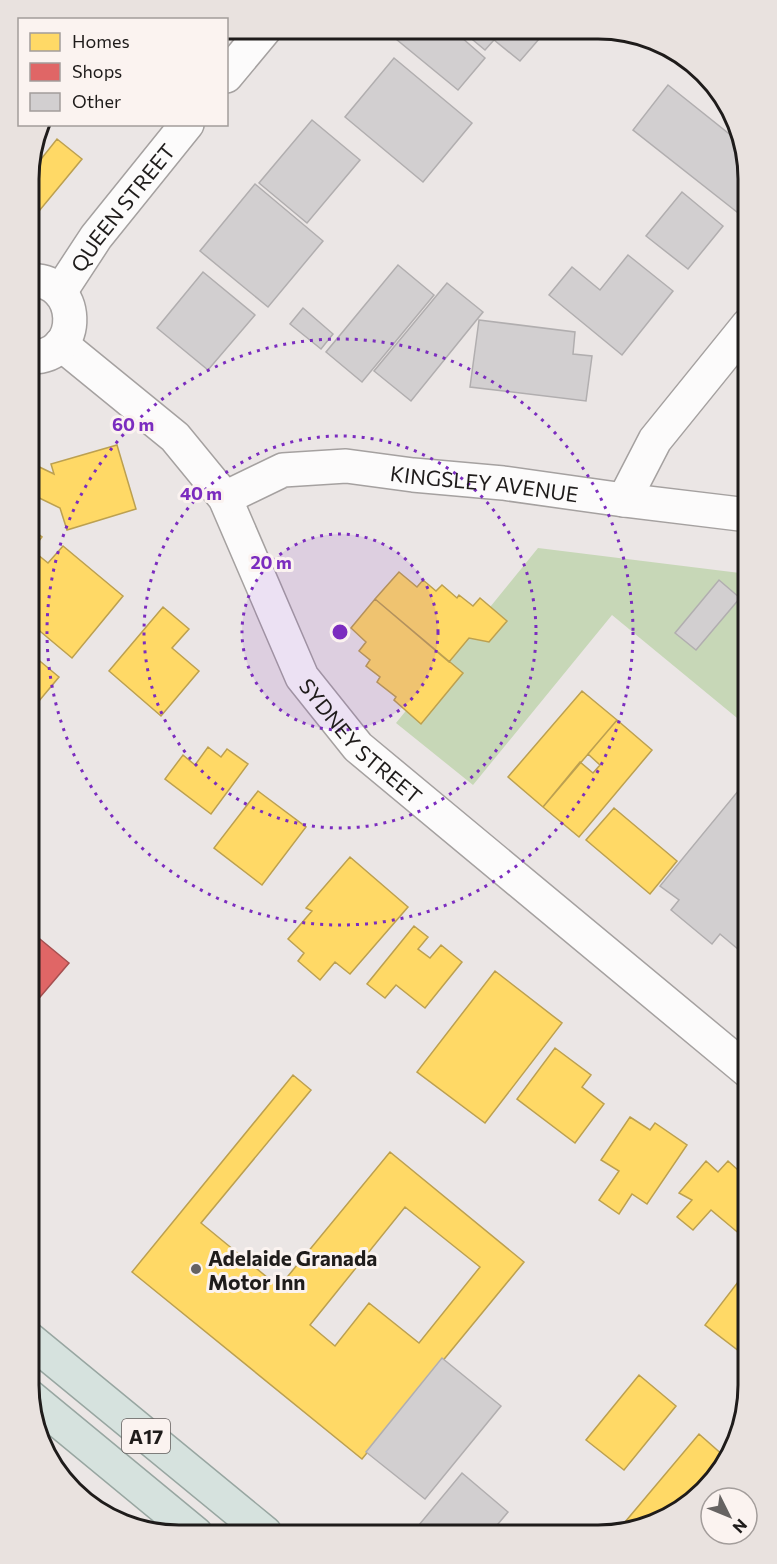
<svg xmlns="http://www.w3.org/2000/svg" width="777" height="1564" viewBox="0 0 777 1564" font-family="Commissioner,sans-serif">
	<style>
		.green { fill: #c7d7b7 }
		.homes { fill: #ffd966; stroke: #bca050; stroke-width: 1.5; fill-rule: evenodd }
		.shops { fill: #e06666; stroke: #a65050; stroke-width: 1.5 }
		.building { fill: #d2cfd0; stroke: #b1aeaf; stroke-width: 1.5 }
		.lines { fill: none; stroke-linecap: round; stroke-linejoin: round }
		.minor-casing { stroke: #a5a1a0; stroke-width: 36 }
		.trunk-casing { stroke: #98a6a1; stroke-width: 36 }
		.minor { stroke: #fcfbfb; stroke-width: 33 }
		.trunk { stroke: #d6e2de; stroke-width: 33 }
		.ring { fill: none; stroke: #7b2cbf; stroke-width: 3; stroke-dasharray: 3 6 }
		.poi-dot { fill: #666362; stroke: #fbf3f0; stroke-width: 2 }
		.labels { text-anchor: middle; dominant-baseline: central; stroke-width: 6; stroke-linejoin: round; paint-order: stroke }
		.shield { fill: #fbf3f0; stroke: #615c5b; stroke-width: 1.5 }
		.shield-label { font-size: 20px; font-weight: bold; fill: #1f1c1b }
		.street-label { font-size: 21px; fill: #1f1c1b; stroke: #fbf3f0 }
		.poi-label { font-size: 21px; font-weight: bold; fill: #1f1c1b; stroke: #fbf3f0; text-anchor: start }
		.rim { fill: none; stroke: #1f1c1b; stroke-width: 3 }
		.centre { fill: #7b2cbf; stroke: #fbf3f0; stroke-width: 3 }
		.ring-label { font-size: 18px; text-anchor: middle; font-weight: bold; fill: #7b2cbf; stroke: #fbf3f0; stroke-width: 6; stroke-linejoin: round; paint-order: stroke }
	</style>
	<rect width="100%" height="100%" fill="#ebe6e5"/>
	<path class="green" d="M538,548l210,26v153l-136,-112 -139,170 -77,-62z"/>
	<path class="homes" d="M57,139l25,20 -52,63v-62l3,-10 9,8z
		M745,389l3,1v30l-7,-1z
		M117,445l19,64 -69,21 -7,-22 -31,-15v-31l25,12 -3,-10z
		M29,527l13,10 -10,13 16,13 15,-17 60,50 -51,62 -43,-36z
		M399,572l18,15 6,-7 13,11 6,-6 15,13 2,-3 14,11 7,-8 27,23 -18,21 -20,-4 -20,24 -74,-63z
		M375,599l88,74 -42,51 -27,-24 2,-3 -19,-15 3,-5 -14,-11 4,-6 -11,-9 7,-9 -15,-14z
		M163,607l26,22 -17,19 27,23 -38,45 -52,-45z
		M29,652l30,25 -30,36z
		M582,691l35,29 -74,87 -35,-30z
		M617,720l35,30 -73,87 -36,-30 37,-45 13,11 7,-8 -12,-11z
		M208,747l13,10 6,-8 21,15 -37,50 -46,-35 18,-24 12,10z
		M258,791l48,36 -44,58 -48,-37z
		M614,808l63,53 -27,33 -64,-54z
		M350,857l58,50 -58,67 -15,-12 -15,18 -22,-19 6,-8 -16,-14 24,-28 -6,-3z
		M414,926l14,11 -10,12 12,9 11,-13 21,17 -37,46 -29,-23 -11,13 -18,-14z
		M495,971l67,52 -77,100 -68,-51z
		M555,1048l36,27 -9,12 22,17 -29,39 -58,-44z
		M293,1075l18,15 -110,133 78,64 111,-135 134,110 -162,197 -230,-187zM405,1207l75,60 -61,76 -50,-40 -34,43 -25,-21z
		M630,1117l20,13 5,-7 32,22 -40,59 -15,-10 -13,20 -20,-14 20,-29 -18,-11z
		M706,1161l12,11 10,-11 20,18v62l-37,-31 -18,20 -16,-13 15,-17 -13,-7z
		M748,1269v89l-43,-33z
		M639,1375l37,31 -52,64 -38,-30z
		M699,1434l26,23 -8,20 -71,51h-15l-6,-6z"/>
	<path class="shops" d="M29,876l10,8 -10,12z
		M29,930l40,33 -40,47z"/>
	<path class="building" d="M385,30h68l32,28 -27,32z
		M461,30l85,1 -26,30 -26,-21 -9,10z
		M394,58l78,65 -49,59 -78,-65z
		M668,85l75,60 5,34v29l-6,8 -109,-86z
		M312,120l48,40 -53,63 -48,-40z
		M255,184l68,57 -55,66 -68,-56z
		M682,192l41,34 -35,43 -42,-33z
		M628,255l45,36 -51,64 -73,-60 23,-28 28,23z
		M398,265l36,30 -72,87 -36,-30z
		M203,272l52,43 -47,55 -51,-42z
		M447,283l36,29 -72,89 -37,-30z
		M303,308l30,26 -12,15 -31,-25z
		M479,320l96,12 -2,22 19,2 -6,45 -116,-14z
		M719,580l21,18 -44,52 -21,-17z
		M748,779v160l-9,11 -19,-16 -8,10 -41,-34 8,-10 -19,-14z
		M442,1358l59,48 -76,93 -59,-47z
		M462,1473l46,39 -15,18 -79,1z"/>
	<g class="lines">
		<g class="minor-casing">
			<g id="minor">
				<path d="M226,76l39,-47"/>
				<path id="s1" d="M60,292l36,-55 91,-113"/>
				<path id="s2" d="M61,344l114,93 50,61 77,179 56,70 390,324"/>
				<path d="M30,357c56,1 50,-80 0,-76"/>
				<path id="s3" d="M225,498l58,-28 63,-4 67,9 90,8 121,17 124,15"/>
				<path d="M624,500l31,-60 93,-115"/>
			</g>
		</g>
		<g class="trunk-casing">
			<path id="trunk" d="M29,1339l236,194
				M30,1397l166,137"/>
		</g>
		<use href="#minor" class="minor"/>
		<use href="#trunk" class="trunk"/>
	</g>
	<circle cx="340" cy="632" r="98" fill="#7b2cbf" fill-opacity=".12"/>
	<g class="ring">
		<circle cx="340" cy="632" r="98"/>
		<circle cx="340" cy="632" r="196"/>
		<circle cx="340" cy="632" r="293"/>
	</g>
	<circle class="poi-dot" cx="196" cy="1269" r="6"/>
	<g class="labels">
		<rect class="shield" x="122" y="1419" width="48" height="34" rx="4.5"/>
		<g class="shield-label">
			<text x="146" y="1436">A17</text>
		</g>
		<g class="street-label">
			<text stroke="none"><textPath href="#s1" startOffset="105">QUEEN STREET</textPath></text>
			<text stroke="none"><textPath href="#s3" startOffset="267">KINGSLEY AVENUE</textPath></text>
			<text stroke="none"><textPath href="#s2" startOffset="508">SYDNEY STREET</textPath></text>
		</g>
		<g class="poi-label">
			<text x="208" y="1257">Adelaide Granada<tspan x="208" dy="24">Motor Inn</tspan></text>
		</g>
	</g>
	<path d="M0 0H777V1564H0ZM179 39H598A140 140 0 0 1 738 179V1385A140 140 0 0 1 598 1525H179A140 140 0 0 1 39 1385V179A140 140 0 0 1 179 39Z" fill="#e9e2df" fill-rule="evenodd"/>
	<path class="rim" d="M179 39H598A140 140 0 0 1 738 179V1385A140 140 0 0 1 598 1525H179A140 140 0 0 1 39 1385V179A140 140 0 0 1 179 39Z"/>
	<circle cx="340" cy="632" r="9" class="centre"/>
	<g class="ring-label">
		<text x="133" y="431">60 m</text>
		<text x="201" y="500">40 m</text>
		<text x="271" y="569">20 m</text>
	</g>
	<rect x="18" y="18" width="210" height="108" fill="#fbf3f0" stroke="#a39d9b" stroke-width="1.5"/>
	<rect x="30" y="33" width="30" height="18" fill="#ffd966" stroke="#a39d9b" stroke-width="1.5"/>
	<text x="72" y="48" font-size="18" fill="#1f1c1b">Homes</text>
	<rect x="30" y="63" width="30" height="18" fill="#e06666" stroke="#a39d9b" stroke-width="1.5"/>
	<text x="72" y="78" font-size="18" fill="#1f1c1b">Shops</text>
	<rect x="30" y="93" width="30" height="18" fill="#d2cfd0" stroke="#a39d9b" stroke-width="1.5"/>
	<text x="72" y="108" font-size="18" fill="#1f1c1b">Other</text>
	<g transform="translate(729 1516) rotate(133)"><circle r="28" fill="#fbf3f0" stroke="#a39d9b" stroke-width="1.5"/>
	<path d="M0-4.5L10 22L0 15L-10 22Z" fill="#666362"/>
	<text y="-9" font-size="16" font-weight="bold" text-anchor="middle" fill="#1f1c1b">N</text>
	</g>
</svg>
